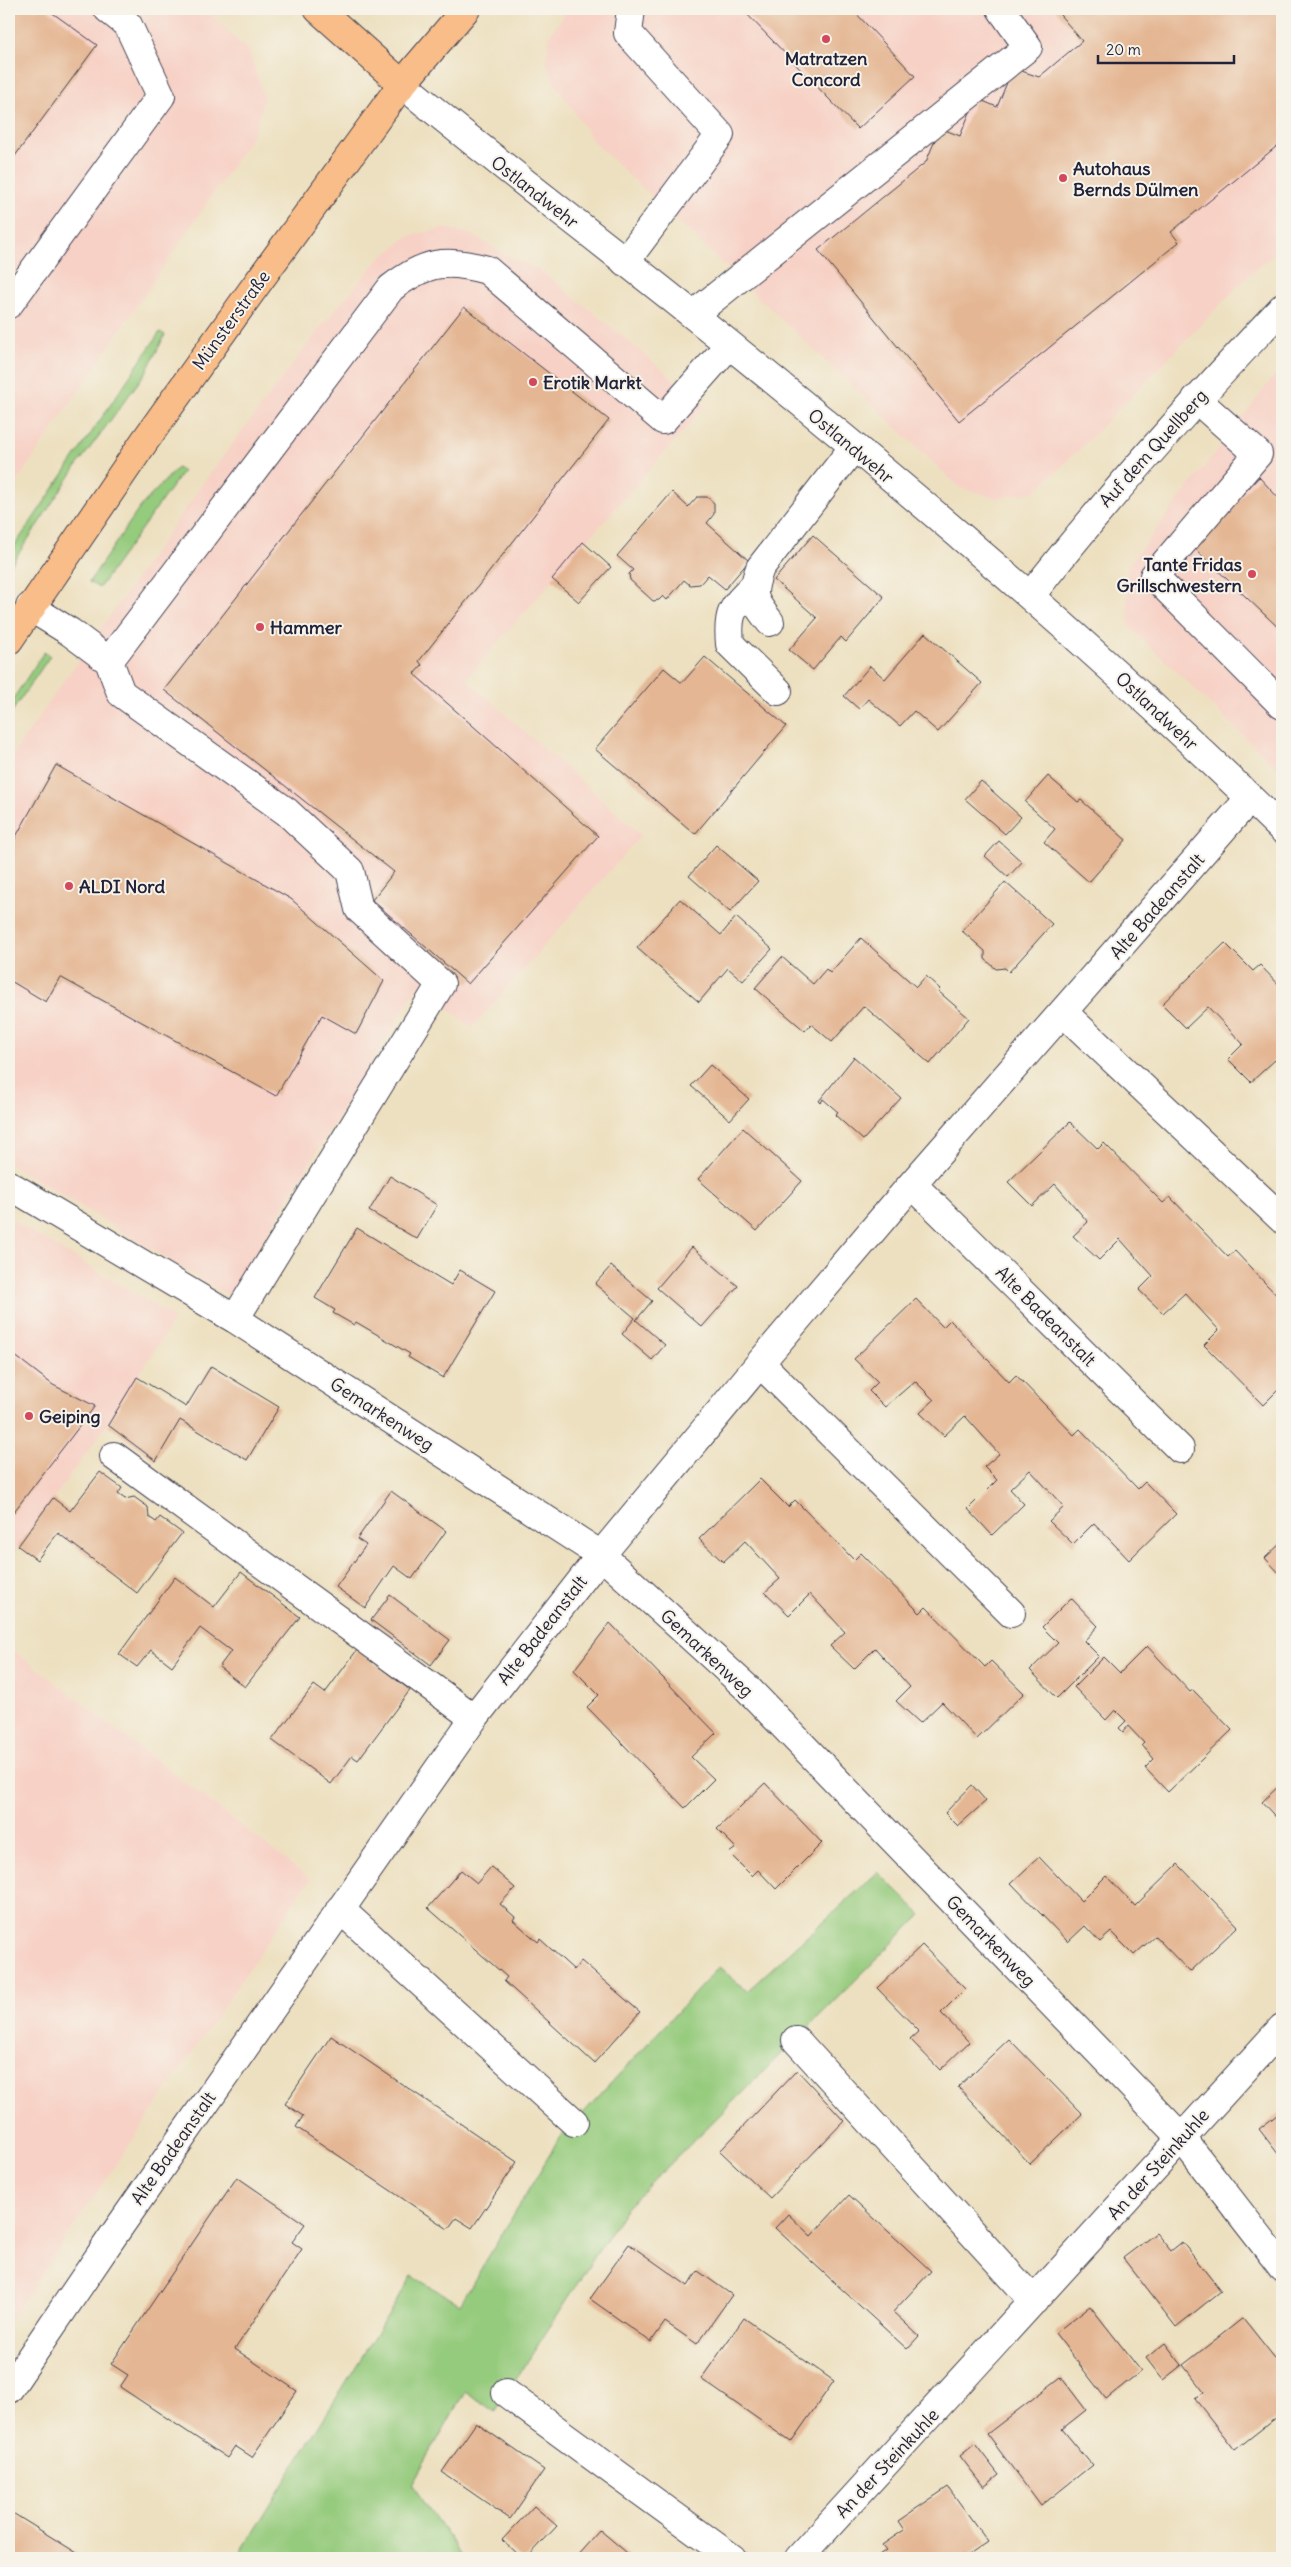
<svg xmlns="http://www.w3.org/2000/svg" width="1291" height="2567" viewBox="0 0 1291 2567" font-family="Delius,sans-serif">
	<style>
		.built { fill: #f7d1c6 }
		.green { fill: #95cb7d; stroke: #5c765c }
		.building { fill: #e4b693 }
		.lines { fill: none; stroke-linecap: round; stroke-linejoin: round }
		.minor-casing { stroke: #403e4f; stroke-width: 30 }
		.major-casing { stroke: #403e4f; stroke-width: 30 }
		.minor { stroke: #fff; stroke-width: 28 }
		.major { stroke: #f8bd88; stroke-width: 28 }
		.poi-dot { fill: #d1495b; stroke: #f7f3e8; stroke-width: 2 }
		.labels { text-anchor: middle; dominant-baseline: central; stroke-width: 4; stroke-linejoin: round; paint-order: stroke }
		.poi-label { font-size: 18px; font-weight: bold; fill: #22223b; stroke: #f7f3e8; text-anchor: start }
		.street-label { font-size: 18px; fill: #22223b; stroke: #f7f3e8 }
	</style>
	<rect width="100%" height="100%" fill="#f7f3e8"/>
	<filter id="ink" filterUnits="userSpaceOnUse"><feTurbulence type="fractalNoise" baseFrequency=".02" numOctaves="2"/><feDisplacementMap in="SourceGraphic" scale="10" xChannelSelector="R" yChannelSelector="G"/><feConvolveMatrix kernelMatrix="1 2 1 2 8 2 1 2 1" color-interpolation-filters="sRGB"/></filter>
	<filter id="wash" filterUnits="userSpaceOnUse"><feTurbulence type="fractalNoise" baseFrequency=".0096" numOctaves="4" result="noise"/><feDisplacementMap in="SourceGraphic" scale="20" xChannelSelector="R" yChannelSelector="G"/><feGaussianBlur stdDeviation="1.12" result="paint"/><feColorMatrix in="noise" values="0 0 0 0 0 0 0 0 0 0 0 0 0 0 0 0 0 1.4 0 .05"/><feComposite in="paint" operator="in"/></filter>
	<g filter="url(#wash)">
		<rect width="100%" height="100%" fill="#ede0c0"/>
		<path class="built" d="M9,9h196l44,43 15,46 -11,37 -244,358z
			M568,9h714v238l-33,28 -164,169 -51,48 -37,6 -37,-10 -366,-346 -40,-60 -8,-22 4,-25z
			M445,228l28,7 32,20 35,15 90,72 75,64 -239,273 175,156 -169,193 -53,-44 -190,312 -220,-133v-403l194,-277 120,-159 54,-63 31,-25z
			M1282,366v407l-153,-147 -2,-59z
			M9,1218l166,100 -71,111 -95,130z
			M9,1647l301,232 -301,443z"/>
		<path class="green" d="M160,332l5,3 -19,37 -70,95 -67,101v-14z
			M177,468l6,3 -84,117 -10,-6 52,-76z
			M44,652l6,4 -41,60v-11z
			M878,1872l43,43 -295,293 -131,204 -30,-21 -53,94 52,73h-227l175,-282 48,28 99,-165 160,-172 28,24z"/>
		<g id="blocks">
			<path class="building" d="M9,9h38l50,36 -88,119z
				M742,9h110l63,67 -57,53z
				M1055,9h227v133l-111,90 8,10 -220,179 -141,-171 108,-88 14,-34 20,8 16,-38 21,9 16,-39 26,9 43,-36z
				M464,307l145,113 -190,241 3,4 -8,9 184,162 -130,148 -96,-84 22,-28 -230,-182z
				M1259,477l23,25v129l-89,-84z
				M672,492l16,15 9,-10h10l7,6v11l-7,9 42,38 -24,28 -17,-14 -8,9 -10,1 -6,-5 -17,20 -4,-4 -4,4 -6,1 -23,-21 -1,-6 4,-4 -16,-14z
				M813,535l71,62 -38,45 -5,-5 -28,33 -24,-20 28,-32 -43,-38z
				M583,542l28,25 -32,35 -27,-23z
				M925,633l57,50 -44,49 -24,-21 -14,15 -32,-27 -9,10 -15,-13 26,-30 15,13z
				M705,657l81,69 -91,108 -100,-85 69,-81 18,15z
				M56,765l235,134 93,82 -28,53 -34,-19 -46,81 -216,-119 -14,25 -37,-22v-131z
				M1048,776l30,26 3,-2 45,40 -37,42 -45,-40 11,-13 -30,-27z
				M981,781l40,36 -16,17 -40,-35z
				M999,841l23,21 -14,15 -23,-21z
				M716,845l42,36 -28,31 -41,-36z
				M1005,882l47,42 -43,48 -4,-4 -9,1 -11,-10v-8l-23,-20z
				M680,899l41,36 15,-18 36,32 -29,32 -15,-13 -29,34 -62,-54z
				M861,938l55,49 10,-11 14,13 -2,2 31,27 -39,46 -66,-58 -32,36 -21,-18 -6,7 -50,-43 27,-31 31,27 13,-15 4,4z
				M1225,943l28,28 7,-6 22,23v80l-7,-8 -24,22 -23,-23 15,-15 -35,-37 -22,21 -24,-24z
				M854,1057l47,41 -38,42 -28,-25 3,-3 -15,-13 -2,4 -2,-2z
				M710,1065l39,34 -19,21 -39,-34z
				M1070,1122l28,27 6,-6 59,60 7,-6 58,60 7,-6 47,50v85l-19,19 -59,-60 15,-15 -34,-37 -22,20 -24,-23 14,-14 -33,-37 -21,21 -26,-24 15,-14 -33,-38 -23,22 -24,-24z
				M743,1128l59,53 -45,50 -59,-52z
				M390,1176l47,29 -20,34 -48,-28z
				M357,1228l94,57 9,-15 35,21 -52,87 -35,-21 2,-3 -54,-32 -2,3 -21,-12 2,-3 -20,-12z
				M692,1247l46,39 -36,41 -45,-39z
				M611,1266l41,35 -16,19 29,25 -13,15 -30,-26 13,-16 -40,-34z
				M916,1299l27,28 7,-7 59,62 7,-7 58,60 6,-6 58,60 7,-7 31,32 -47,46 -35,-37 -21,21 -24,-23 15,-14 -34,-37 -20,19 14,15 -32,31 -24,-26 29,-29 -13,-13 15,-13 -34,-38 -21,20 -24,-23 14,-13 -19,-19 -30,26 -16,-16 9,-9 -24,-23z
				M14,1355l39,30 42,21 -86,112v-156z
				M211,1366l68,41 -32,53 -67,-40 -24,41 -48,-36 29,-48 49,30z
				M100,1472l22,16 -4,6 7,5 9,-2 14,10 1,10 7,5 4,-5 22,16 -45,60 -79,-60 -21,27 -19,-14 35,-48 17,13z
				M760,1479l28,28 7,-7 59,60 7,-7 59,60 6,-6 59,60 6,-6 33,32 -47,46 -35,-37 -22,21 -24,-22 14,-14 -35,-39 -21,21 -24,-23 15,-14 -35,-38 -21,21 -24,-23 15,-13 -35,-38 -22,21 -24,-23z
				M391,1491l55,40 -34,48 -18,-13 -29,42 -29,-21 30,-42 -9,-6z
				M1282,1542v34l-17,-18z
				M241,1572l59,45 -55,70 -26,-20 12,-16 -31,-23 -28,38 -21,-16 -14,17 -18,-13 56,-77 39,30z
				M390,1595l60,45 -19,25 -60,-45z
				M1071,1598l27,28 -14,15 15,15 -42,42 -27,-28 28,-27 -16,-16z
				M610,1623l106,110 -25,24 23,22 -29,29 -98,-101 12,-12 -25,-25z
				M1147,1646l43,46 3,-2 39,40 -64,62 -23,-24 9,-9 -12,-14 2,-2 -16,-17 -5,6 -4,-4 7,-7 -11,-11 -9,10 -32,-33 30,-30 16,16z
				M357,1650l53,40 -52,70 -6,-4 -21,28 -59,-44 42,-55 11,8z
				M765,1783l57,60 -46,46 -18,-19 -6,6 -23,-23 7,-5 -19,-19z
				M1282,1783v41l-20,-22z
				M972,1785l14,16 -28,25 -13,-13z
				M1039,1857l42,44 25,-25 29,30 43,-42 60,62 -48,46 -35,-36 -21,19 -23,-23 -11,10 -15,-16 -17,16 -57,-59z
				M491,1867l24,21 -15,16 15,13 -2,3 25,22 2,-3 34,31 7,-9 59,51 -46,51 -90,-82 3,-4 -79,-69 33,-38 16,13z
				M922,1945l43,44 -24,24 28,29 -29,28 -30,-31 9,-8 -42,-43z
				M331,2036l186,126 -45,66 -16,-10 -8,11 -152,-102 7,-11 -18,-12z
				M1009,2039l73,75 -52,50 -72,-77z
				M797,2070l47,51 -74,77 -50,-47z
				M1282,2111v48l-23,-30z
				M237,2177l68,47 -13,18 10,7 -67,100 62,42 -45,66 -17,-11 -8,12 -107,-71 8,-12 -17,-11z
				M849,2195l82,76 -38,41 26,24 -12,13 -132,-121 13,-14 23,22z
				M1156,2233l15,18 11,-9 39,49 -45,36 -53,-69z
				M629,2244l59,42 10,-15 34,24 -35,49 -32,-22 -14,20 -61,-43z
				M1090,2306l51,65 -35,28 -51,-66z
				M744,2318l90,63 -43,61 -90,-63z
				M1243,2318l39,49v46l-47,37 -40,-51 9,-7 -21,-27z
				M1165,2343l17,22 -19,15 -17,-22z
				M1061,2377l25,33 -24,19 30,36 -51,41 -54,-72z
				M476,2423l68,47 -34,49 -68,-47z
				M975,2444l24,31 -15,12 -24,-31z
				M948,2487l40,55 -23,16 -3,-2 -4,2h-83l11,-8 -4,-5 22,-15 -6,-9z
				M534,2506l23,20 -30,32h-6l-19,-18z
				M11,2512l74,46h-76v-43z
				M600,2530l33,28h-58z"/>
		</g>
	</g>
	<g filter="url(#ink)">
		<use href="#blocks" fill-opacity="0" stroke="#403e4f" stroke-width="1"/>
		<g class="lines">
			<g class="minor-casing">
				<path id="minor" d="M402,84c95,79 194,153 291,231 203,163 403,332 589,514
					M625,262l95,-127 -92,-102 3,-24
					M9,304l152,-208 -33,-71 -20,-16
					M693,315l335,-268 -27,-38
					M1196,399l62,55 -104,122 128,129
					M754,586c-22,22 -27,26 -24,58l48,47
					M1031,595c79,-101 163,-194 251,-287
					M30,607l40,25 39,29 12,32 166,119 63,59 9,38 82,75 -206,335
					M770,622c-18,-23 -20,-26 -10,-54l93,-120
					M109,661l282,-373c34,-26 54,-30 96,-18l176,150 66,-75
					M1064,1013l218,206
					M912,1184l268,265
					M9,1185l226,134 366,236 145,132 435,450 101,130
					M760,1363l251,250
					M114,1456l360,262
					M340,1909l234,213
					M796,2040l238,261
					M9,2389l104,-153 361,-518 127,-163 159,-192 152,-179 338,-386
					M506,2393l226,165
					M799,2558l483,-530"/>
			</g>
			<g class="major-casing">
				<path id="major" d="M318,9l84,75
					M9,640l135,-198 107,-150 151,-208 64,-75"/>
			</g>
			<use href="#minor" class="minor"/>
			<use href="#major" class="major"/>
		</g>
	</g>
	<g class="poi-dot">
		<circle cx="826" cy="39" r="5"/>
		<circle cx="1063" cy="178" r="5"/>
		<circle cx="533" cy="382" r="5"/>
		<circle cx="1252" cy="574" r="5"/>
		<circle cx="260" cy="627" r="5"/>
		<circle cx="69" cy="886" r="5"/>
		<circle cx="29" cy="1416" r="5"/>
	</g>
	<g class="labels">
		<g class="poi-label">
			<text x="826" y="58" text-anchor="middle">Matratzen<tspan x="826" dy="21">Concord</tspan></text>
			<text x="1073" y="168">Autohaus<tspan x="1073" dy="21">Bernds Dülmen</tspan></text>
			<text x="543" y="382">Erotik Markt</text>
			<text x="1242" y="564" text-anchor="end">Tante Fridas<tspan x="1242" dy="21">Grillschwestern</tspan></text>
			<text x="270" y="627">Hammer</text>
			<text x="79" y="886">ALDI Nord</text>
			<text x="39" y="1416">Geiping</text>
		</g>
		<g class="street-label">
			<text transform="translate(535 192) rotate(38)">Ostlandwehr</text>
			<text transform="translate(231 320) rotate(-54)">Münsterstraße</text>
			<text transform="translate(851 446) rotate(40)">Ostlandwehr</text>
			<text transform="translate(1153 448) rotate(-48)">Auf dem Quellberg</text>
			<text transform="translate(1157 711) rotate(43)">Ostlandwehr</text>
			<text transform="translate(1157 906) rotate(-49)">Alte Badeanstalt</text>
			<text transform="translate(1046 1316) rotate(45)">Alte Badeanstalt</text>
			<text transform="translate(382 1414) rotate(33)">Gemarkenweg</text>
			<text transform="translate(542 1630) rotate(-52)">Alte Badeanstalt</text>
			<text transform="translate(707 1653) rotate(43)">Gemarkenweg</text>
			<text transform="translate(991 1941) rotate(46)">Gemarkenweg</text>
			<text transform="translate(173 2148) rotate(-55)">Alte Badeanstalt</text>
			<text transform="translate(1158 2164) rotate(-48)">An der Steinkuhle</text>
			<text transform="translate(887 2463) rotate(-47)">An der Steinkuhle</text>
		</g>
	</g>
	<rect width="1291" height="2567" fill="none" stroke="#f7f3e8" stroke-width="30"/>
	<path d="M1098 55v8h136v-8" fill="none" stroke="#22223b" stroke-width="2.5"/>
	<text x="1106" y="55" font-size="15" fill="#22223b" stroke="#f7f3e8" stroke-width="4" paint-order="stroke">20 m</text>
</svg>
